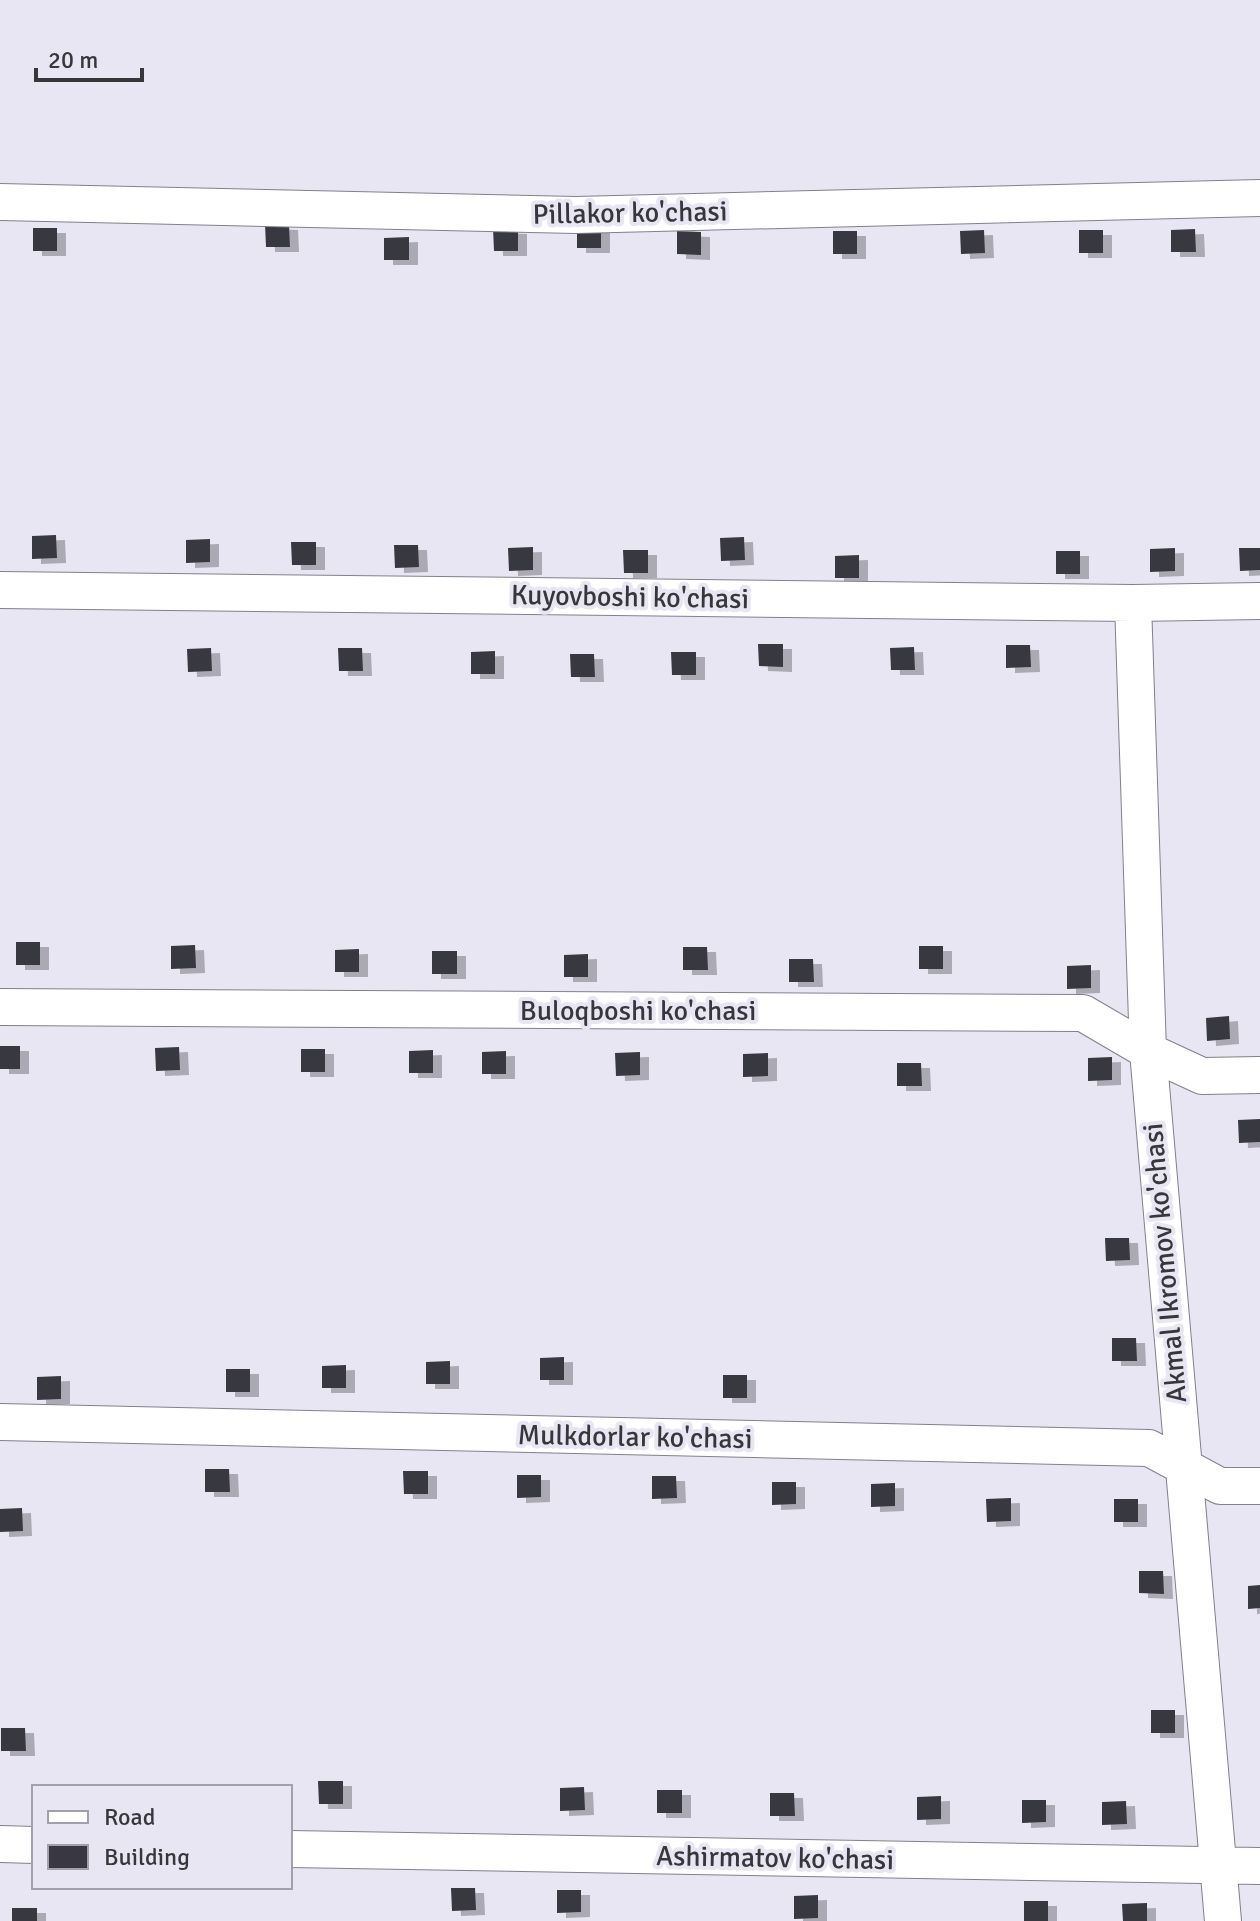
<svg xmlns="http://www.w3.org/2000/svg" width="1260" height="1921" viewBox="0 0 1260 1921" font-family="Signika,sans-serif">
	<style>
		.building { fill: #393741; filter: url(#shadow) }
		.lines { fill: none; stroke-linecap: round; stroke-linejoin: round }
		.minor-casing { stroke: #82808c; stroke-width: 38 }
		.minor { stroke: #fff; stroke-width: 36 }
		.labels { text-anchor: middle; dominant-baseline: central; stroke-width: 8; stroke-linejoin: round; paint-order: stroke }
		.street-label { font-size: 28px; fill: #37363b; stroke: #e9e6f4 }
	</style>
	<defs>
		<filter id="shadow"><feDropShadow dx="9" dy="5" stdDeviation="0" flood-color="#0004"/></filter>
	</defs>
	<rect width="100%" height="100%" fill="#e9e6f4"/>
	<path class="building" d="M265,224l24,1 1,22h-24z
		M577,225h24v23h-24z
		M33,228h24v23h-24z
		M493,228l25,1v22h-24z
		M1195,229l1,23h-25v-22z
		M984,230l1,23 -24,1 -1,-23z
		M1079,230h24v23h-24z
		M677,231l24,1v23l-24,-1z
		M833,231h24v23h-24z
		M409,237v23h-25v-22z
		M56,535l1,23 -25,1v-23z
		M744,537l1,23 -24,1 -1,-23z
		M210,539v23l-24,1v-23z
		M291,542h25v23h-24z
		M394,545h24l1,22 -24,1z
		M533,547v23l-24,1 -1,-23z
		M1175,548v23l-25,1v-23z
		M1239,548h21v22l-20,1z
		M623,550h25v23h-24z
		M1056,551h24v23h-24z
		M859,555v23h-24v-22z
		M758,644h25v23l-24,-1z
		M1006,645h24l1,22 -25,1z
		M914,647l1,23h-24l-1,-22z
		M211,648l1,23 -24,1 -1,-23z
		M338,648h24l1,23h-24z
		M495,651v23h-24v-22z
		M671,652h25v23h-24z
		M570,654h24l1,23h-24z
		M16,942h24v23h-24z
		M195,945l1,23 -25,1v-23z
		M919,946h24v23h-24z
		M683,947h24l1,23h-25z
		M359,949v23h-24v-22z
		M432,951h25v23h-25z
		M588,954v23h-24v-22z
		M789,959h24l1,23h-25z
		M1091,965v23l-24,1v-23z
		M1229,1016l1,23 -23,2 -1,-23z
		M0,1046h20v23h-20z
		M179,1047l1,23 -24,1 -1,-23z
		M301,1049h24v23h-24z
		M433,1050v23h-24v-22z
		M506,1051v23h-24v-22z
		M640,1052v23l-24,1 -1,-23z
		M768,1053v23l-25,1v-23z
		M1112,1057v23l-24,1v-23z
		M897,1063h24l1,23h-25z
		M1260,1119v23l-21,1 -1,-23z
		M1105,1238h24l1,22 -24,1z
		M1112,1338h24l1,23h-25z
		M564,1357v23h-24v-22z
		M450,1361v23h-24v-22z
		M346,1365v23h-24v-22z
		M226,1369h24v23h-24z
		M723,1375h24v23h-24z
		M61,1376v23l-24,1v-23z
		M205,1469h24l1,23h-25z
		M403,1471h25v23h-24z
		M517,1475h24v22l-24,1z
		M652,1476h24l1,22 -25,1z
		M772,1482h24v22l-24,1z
		M895,1483v23l-24,1v-23z
		M1011,1498v23l-24,1 -1,-23z
		M1114,1499h24v23h-24z
		M22,1508l1,23 -23,1v-23z
		M1139,1571h24l1,23 -25,-1z
		M1260,1585v23l-12,1v-23z
		M1151,1710h24v23h-24z
		M1,1728h24l1,23h-25z
		M318,1781h25v23h-24z
		M584,1787l1,23 -25,1v-23z
		M657,1790h25v23h-25z
		M770,1793h24l1,23h-25z
		M941,1796v23l-24,1v-23z
		M1022,1800h24v22l-24,1z
		M1126,1801l1,23 -25,1v-23z
		M451,1888h24l1,22 -24,1z
		M557,1890h24v22l-24,1z
		M818,1895v23l-24,1v-23z
		M1024,1901h24v20h-24z
		M1147,1903v18h-24l-1,-17z
		M12,1908h25v13h-25z"/>
	<g class="lines">
		<g class="minor-casing">
			<path id="minor" d="M0,202l576,13 684,-17
				M0,590l1133,13 127,-2
				M1133,603l15,448 75,870
				M0,1007l1083,6 65,38 54,25 58,-1
				M0,1422l1149,26 71,38h40
				M0,1844l34,1
				M290,1849l970,17"/>
		</g>
		<use href="#minor" class="minor"/>
	</g>
	<g class="labels">
		<g class="street-label">
			<text transform="translate(630 213) rotate(-1)">Pillakor ko'chasi</text>
			<text transform="translate(630 597) rotate(1)">Kuyovboshi ko'chasi</text>
			<text x="638" y="1011">Buloqboshi ko'chasi</text>
			<text transform="translate(1165 1263) rotate(-95)">Akmal Ikromov ko'chasi</text>
			<text transform="translate(635 1437) rotate(1)">Mulkdorlar ko'chasi</text>
			<text transform="translate(775 1858) rotate(1)">Ashirmatov ko'chasi</text>
		</g>
	</g>
	<rect x="32" y="1785" width="260" height="104" fill="#e9e6f4" stroke="#a2a0aa" stroke-width="2"/>
	<rect x="48" y="1811" width="40" height="12" fill="#ffffff" stroke="#a2a0aa" stroke-width="2"/>
	<text x="104" y="1825" font-size="24" fill="#37363b">Road</text>
	<rect x="48" y="1845" width="40" height="24" fill="#393741" stroke="#a2a0aa" stroke-width="2"/>
	<text x="104" y="1865" font-size="24" fill="#37363b">Building</text>
	<path d="M36 68v12h106v-12" fill="none" stroke="#37363b" stroke-width="4"/>
	<text x="48" y="68" font-size="24" fill="#37363b" stroke="#e9e6f4" stroke-width="6" paint-order="stroke">20 m</text>
</svg>
